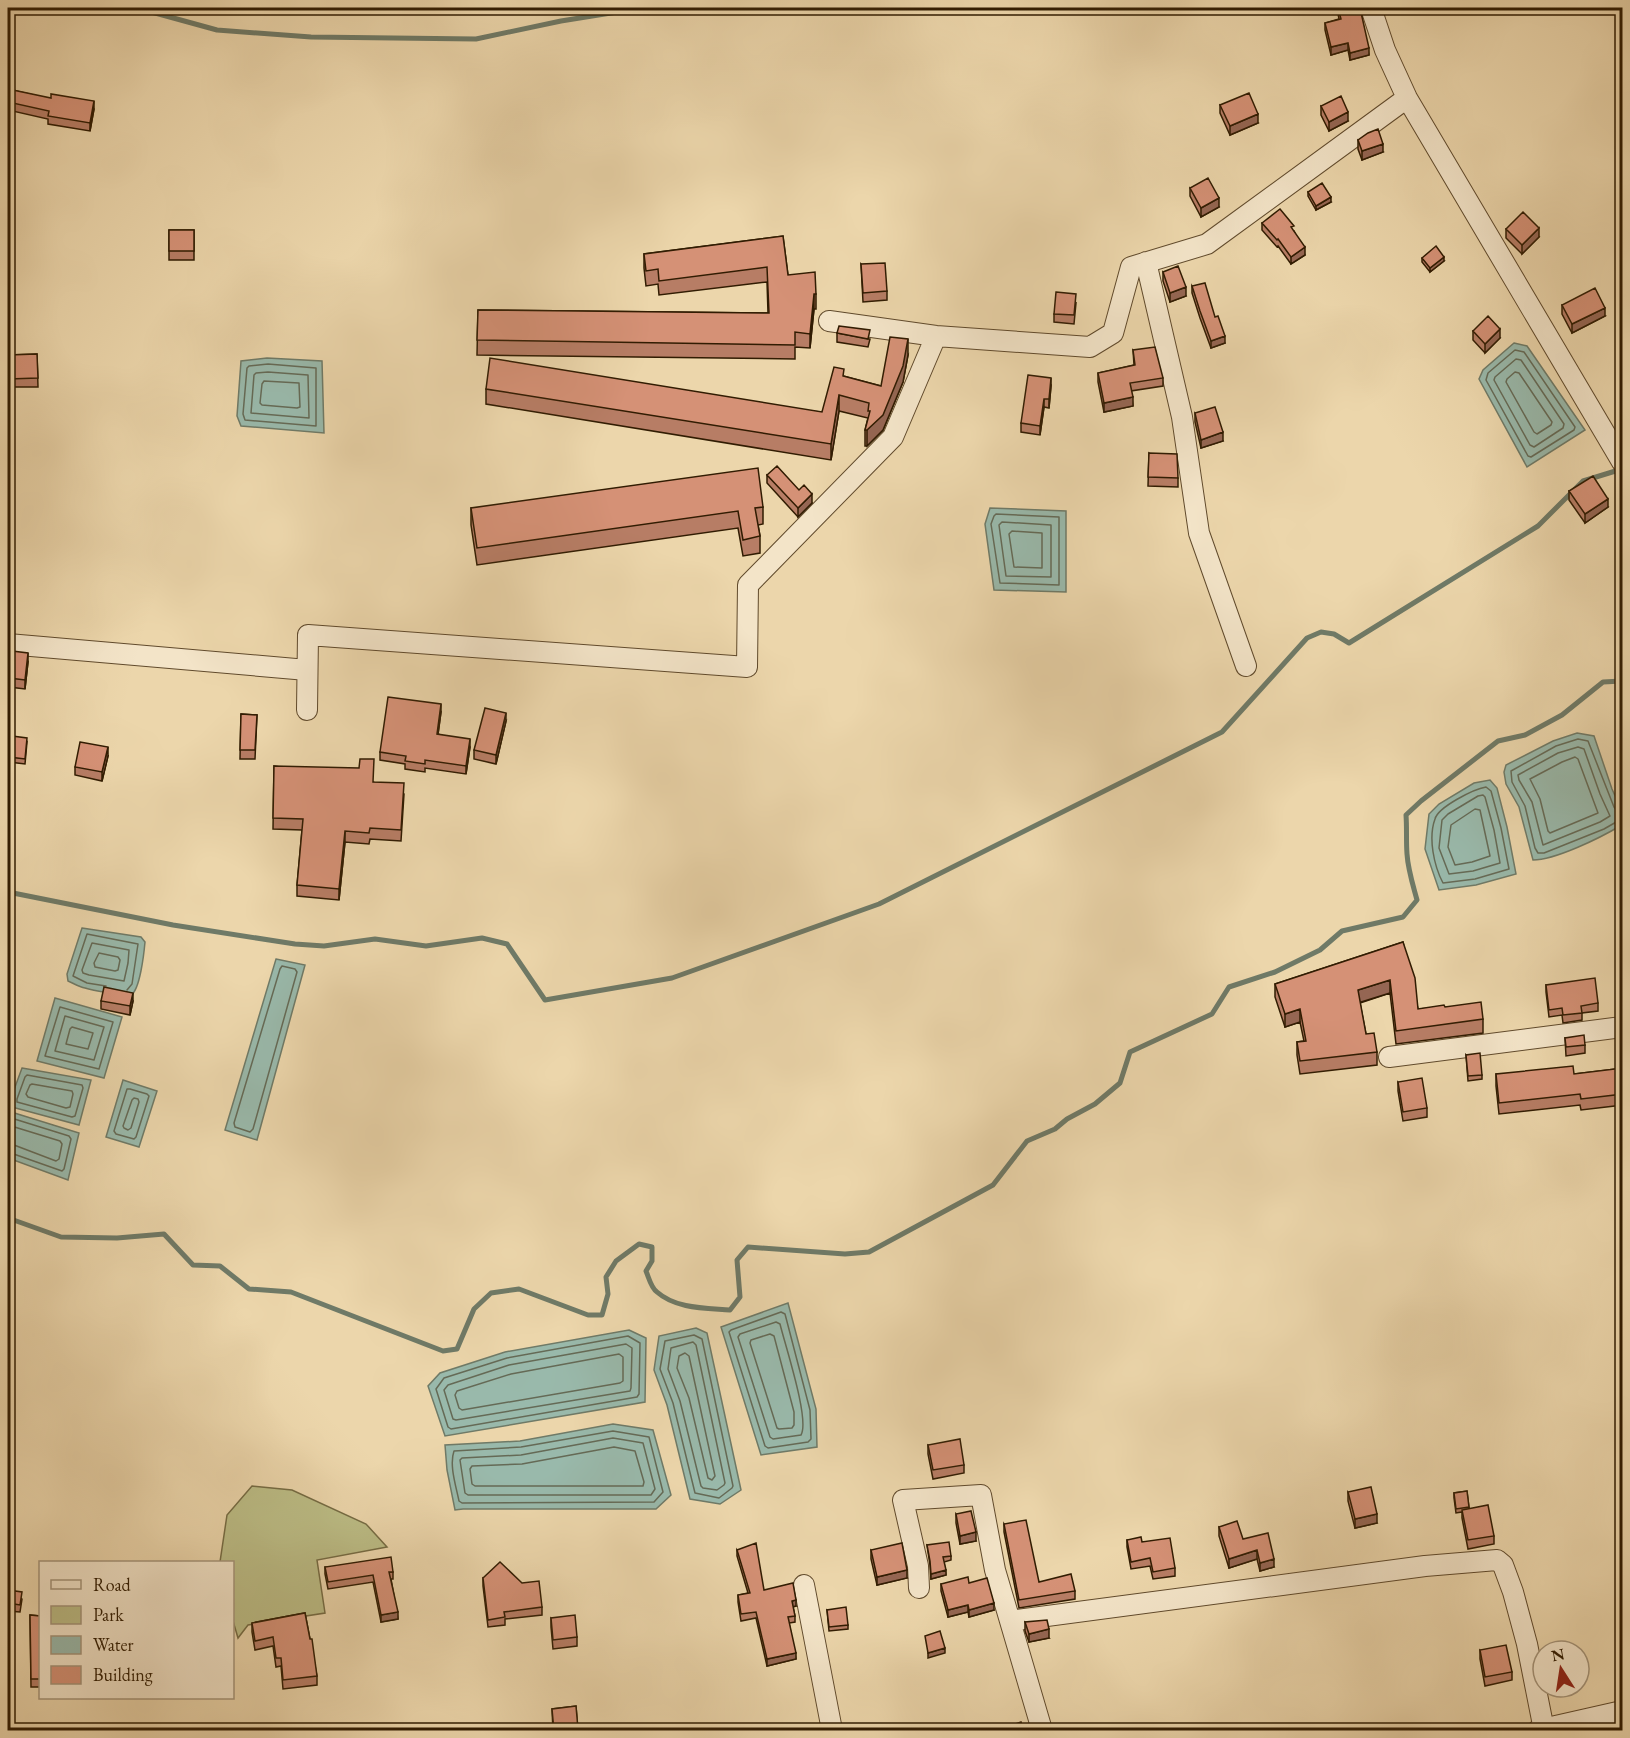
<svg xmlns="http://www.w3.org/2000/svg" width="1630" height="1738" viewBox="0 0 1630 1738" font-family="'EB Garamond',serif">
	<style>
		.green { fill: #bcbd86; stroke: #766c44; stroke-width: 1.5 }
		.water { fill: #99b9ab; stroke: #6f7a67; stroke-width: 1.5 }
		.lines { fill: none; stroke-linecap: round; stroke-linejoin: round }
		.shore { stroke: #656a56; stroke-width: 1.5 }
		.stream { stroke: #6f7a67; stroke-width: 5 }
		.street-casing { stroke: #604a2c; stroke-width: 22 }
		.street { stroke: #f3e4c8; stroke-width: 20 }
		.wall { fill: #b77d65; stroke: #311c02; stroke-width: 1.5 }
		.shaded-wall { fill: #956653; stroke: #311c02; stroke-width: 1.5 }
		.building { fill: #d59176; stroke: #311c02; stroke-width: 1.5 }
	</style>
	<rect width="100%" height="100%" fill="#ecd6ab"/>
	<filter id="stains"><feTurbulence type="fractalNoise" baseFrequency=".00333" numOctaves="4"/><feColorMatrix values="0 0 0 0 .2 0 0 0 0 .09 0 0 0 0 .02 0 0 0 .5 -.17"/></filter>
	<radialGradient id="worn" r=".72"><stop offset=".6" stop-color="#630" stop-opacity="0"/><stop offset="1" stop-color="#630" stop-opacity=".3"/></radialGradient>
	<path class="green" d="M252,1486l40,4 74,34 21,23 -70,13 8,53 -77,12 -10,13 -5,-17 -1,-59h-12l7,-47z"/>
	<path class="water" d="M1514,343l13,3 58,84 -58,37 -48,-88 4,-9z
		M267,358l55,3 2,72 -83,-7 -4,-10 4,-55z
		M990,508l76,3v81l-72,-2 -9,-66z
		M1577,733l17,3 18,53 10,22 -2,15c-20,12 -65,34 -87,34l-14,-53 -13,-23 -2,-12 2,-7 47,-24z
		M1490,780l7,8 10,39 9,47 -40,11 -37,5 -14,-41 4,-35 10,-10 35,-21z
		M82,928l59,9 4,5c-1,11 -5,48 -14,53 -4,2 -40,-5 -46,-7 -6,-1 -12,-5 -17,-7l-1,-7z
		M276,959l29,6 -48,175 -32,-10z
		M55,998l67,19 -18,61 -67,-17z
		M22,1068l69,12 -12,45 -71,-19z
		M123,1080l34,11 -18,56 -33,-10z
		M8,1111l71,22 -11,47 -60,-22z
		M788,1303l28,106 1,38 -56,8 -40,-128z
		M696,1328l11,5 34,157 -21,14 -30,-5 -23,-94 -13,-35 5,-34z
		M629,1330l17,8 -1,64 -200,34 -17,-50 12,-13 65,-21z
		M613,1424l40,6 18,65 -15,14h-193l-8,1 -8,-40 -2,-25 75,-4z"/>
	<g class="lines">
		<path class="shore" d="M1515,350l9,2 51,75 -1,3 -43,27 -3,-1 -42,-76 2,-7z
			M1516,359l5,1 43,64 -1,4 -29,19 -4,-2 -36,-65 1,-3z
			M268,364l48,4v58l-71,-6 -2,-6 4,-46 2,-2z
			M268,372l40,3 1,43 -58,-5 3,-38 2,-2z
			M1515,372l4,1 33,49 -1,3 -14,9 -3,-2 -28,-50 1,-3z
			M264,381l35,2 1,24 -3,1 -35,-3 -2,-2 2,-19z
			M996,514l63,3v68l-59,-2 -9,-59 3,-8z
			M1002,522l49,3v52l-45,-1 -7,-51z
			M1012,531l30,2v35l-28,-1 -5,-33z
			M1578,747l6,2 16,45 10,22 -10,6 -57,23 -11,-43 -13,-22 -1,-5 40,-22z
			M1575,757l3,2 20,54 -48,20 -2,-2 -8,-32 -10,-20 32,-17z
			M1486,787l5,4 10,37 8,41 -34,10 -32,4c-9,-17 -15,-45 -8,-64 3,-12 39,-30 51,-32z
			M1483,795l2,2 9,33 6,33 -27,8 -24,3 -10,-26 3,-28 6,-6 30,-18z
			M1475,809l5,1 10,46 -18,6 -17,3 -7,-18 3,-22z
			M1622,812l-5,-1 -3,-4 -26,-66 -10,-2 -22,7 -45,25 1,11 13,24 10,42 3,5h6l60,-24 14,-8 4,-1
			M92,943l37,7 -1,13 -4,18 -35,-6 -6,-2 -1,-3z
			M99,953l19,4 2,3 -2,10 -3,1 -20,-4 -1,-4z
			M282,966l13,3 2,3 -44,157 -3,3 -15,-5 -1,-4 46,-154z
			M106,986l-19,-3 -14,-7 14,-42 51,10 -6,40 -5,6
			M60,1007l53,15 -14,47 -54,-13z
			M65,1016l39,11 -10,33 -39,-9z
			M72,1027l21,6 -5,16 -22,-5 4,-15z
			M27,1075l55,10 1,3 -8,28 -3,1 -55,-15v-3l8,-22z
			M32,1084l40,7 1,3 -3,13 -4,1 -38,-11 -2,-3 4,-9z
			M127,1089h3l17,5 2,2 -13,41 -2,2 -18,-5 -2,-3z
			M134,1098l4,1 1,3 -8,26 -3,2 -4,-2 -1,-2 9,-26z
			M8,1117l61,19 2,3 -7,30 -2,2 -54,-19
			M8,1125l52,16 2,3 -3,15 -3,2 -42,-16h-6
			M781,1312l4,2 25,96 1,29 -3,3 -40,6 -3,-2 -36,-114 2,-2z
			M776,1322l4,2c5,21 30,96 21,111l-28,4 -3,-2 -32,-100 2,-3z
			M770,1334l4,2 20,76v13l-2,3 -13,1 -2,-1 -27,-85 1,-3z
			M694,1335l8,4 31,147 -1,2 -13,10 -24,-5 -22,-90 -13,-34 5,-28z
			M628,1336l12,7 -1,51 -2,3 -186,32 -3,-2 -12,-38 8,-11 63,-20z
			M693,1342l3,3 29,138 -1,2 -7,5 -14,-2 -2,-2 -21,-85 -12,-32 3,-21z
			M626,1344l6,4 -1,40 -1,3 -174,29 -3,-1 -9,-29 4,-5 61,-20z
			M685,1353l4,3 26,120 -3,4 -4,-2 -19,-80 -12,-30 2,-12z
			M619,1354l4,3v24l-3,2 -158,27 -3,-2 -4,-13 2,-4 54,-17z
			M613,1431l36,6 14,55 -9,10 -192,1 -3,-2c-3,-15 -10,-36 -5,-50l67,-4z
			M613,1438l30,5 12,46 -4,6h-183l-3,-2 -5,-33 2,-2 59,-3z
			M614,1447l21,4 9,31 -1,4h-168l-3,-2 -2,-15 2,-3 50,-2z"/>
		<path class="stream" d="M137,8l80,22 94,7 165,2 85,-18 81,-13
			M8,892l165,33 122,19 29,2 51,-7 51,7 56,-8 25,6 38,56 127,-22 207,-74 343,-172 85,-94 14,-6 13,2 15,9 189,-117 45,-45 39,-12
			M8,1218l53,19 56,1 47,-4 29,31 27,1 29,23 42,3 152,59 14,-2 17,-40 17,-16 28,-4 69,26h14l6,-21 -2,-17 10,-16 23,-17 13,3v14l-6,10c3,7 5,17 11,21 19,17 49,16 73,18l10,-13 -3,-37 11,-13 97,7 24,-2 124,-67 34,-44 28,-12 12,-10 28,-15 25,-21 10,-31 82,-38 17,-27 46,-15 45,-22 22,-19 61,-14 14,-17c-4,-15 -9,-30 -10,-46 -1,-13 0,-26 -1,-39l15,-14 77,-60 27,-6 37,-20 41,-33 19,-1"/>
		<g class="street-casing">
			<path id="street" d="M1371,8l14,42 22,48 215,364
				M1146,262l36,155 17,116 47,133
				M829,321l107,15 154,11 23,-14 18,-66 76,-23 200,-146
				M8,644l299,26
				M307,710l1,-75 439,32 1,-82 145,-148 43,-101
				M1389,1057l233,-30
				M804,1585l28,145
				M919,1588l-1,-22 -15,-66 78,-5 14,75 47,160
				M1010,1621l415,-55 72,-6 6,5 10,27 14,52 17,86
				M1538,1730l84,-19"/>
		</g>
		<use href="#street" class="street"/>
	</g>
	<path class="wall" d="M319,8h22v2h-22z
		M1337,8h23l9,47 -19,5 -2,-10 -17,5 -6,-25v-7l14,-4z
		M8,89l86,20 -4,22 -42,-7v-5l-40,-9z
		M1220,105l38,18 -28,12 -10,-22z
		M1321,106l27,15 -19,10 -8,-16z
		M1358,140l25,12 -21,8 -4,-11z
		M1190,188l29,19 -18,10 -11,-21z
		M1308,192l23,10 -15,8 -8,-14z
		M1262,223l32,8 11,24 -14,9 -13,-18 -1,1 -15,-17z
		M1506,229l33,8 -17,17 -16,-16z
		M169,230h25v30h-25z
		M783,236l5,39 28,19v15h-2l-4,39 -15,-1v12l-318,-4 1,-45 290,3 -1,-31 -108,13 -1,-11 -12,2 -2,-18v-14z
		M1422,258l22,3 -14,11 -8,-10z
		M861,264l26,27v9l-24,2z
		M1163,272l23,24 -16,6 -7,-21z
		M1192,286l33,57 -14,5 -11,-30 -8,-25z
		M1076,303l-2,21 -20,-2v-8z
		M1562,305l43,11 -33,17 -10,-19z
		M1473,331l27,7 -15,15 -12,-13z
		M837,333l33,6 -2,8 -31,-5z
		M1133,350l30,28v8l-32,5 2,15 -29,6 -6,-30v-9l36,-8z
		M37,354l1,33h-30v-32z
		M908,355l-5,27 -20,48 -16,16h-2v-16l3,-12 -29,-7 -8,49 -345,-56v-15l336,23 22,-36 37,10z
		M1051,386l-2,22 -5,-1 -4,28 -19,-3v-9z
		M1195,413l28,28 -22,7 -6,-26z
		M1149,453l29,25v9l-30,-1z
		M767,475l32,15 13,13 -14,14 -31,-34z
		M1569,491l39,16 -23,16 -16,-23z
		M763,507v17l-5,1 2,11v17l-17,3 -5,-28 -261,37 -6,-40v-17z
		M28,662l-3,27 -16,-2v-9z
		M441,712l-3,22 32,13 -4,27 -41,-6v4l-20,-3v-5l-25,-4v-8z
		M241,714l16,1 -2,44h-15z
		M506,721l-10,43 -22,-5v-9z
		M27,742l-2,22 -16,-2v-5z
		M108,756l-6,25 -27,-6v-8z
		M274,766l99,16 31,12 -3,47 -31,-2 -1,5 -24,-2 -6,58 -42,-4v-11l5,-55 -29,-1z
		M1403,942l15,67 27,-2 38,12v14l-87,11 -6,-51 -30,10 6,31 11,18v13l-77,9 -3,-19v-13l7,-1 -4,-19 -15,5 -10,-30v-13z
		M1546,985l52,18v8l-16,2v7l-19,3 -1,-8 -13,2 -3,-25z
		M101,1001h32l-3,14 -29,-6z
		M1565,1038l20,7v8l-19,3z
		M1466,1055l16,20v4l-14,2z
		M1623,1068v37l-42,5 -1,-5 -81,9 -3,-28v-12h78z
		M1398,1082l29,26v9l-24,4 -5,-30z
		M928,1445l36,20v8l-31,6 -5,-25z
		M1467,1491l2,17 25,28v8l-26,5 -6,-31v-6l-6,1 -2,-15v-5z
		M1348,1492l29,31 -22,5 -7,-27z
		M956,1514l20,27 -16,3 -4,-21z
		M1004,1524l35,58 36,9v8l-56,9 -15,-76z
		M1219,1527l24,12 31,28 -14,4 -3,-12 -28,9 -10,-32z
		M1127,1540l15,2 33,26v8l-22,3 -3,-13 -19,3 -4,-22z
		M927,1545l24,11v4l-7,2 2,13 -15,4 -1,-14z
		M737,1550l27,40 32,16 -3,1 2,9v6l-6,1 7,36 -29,7 -11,-48 -15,3 -3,-19v-7l10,-2 -11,-37z
		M871,1550l36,28 -30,7 -6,-26z
		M325,1567l68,5v7h-2l7,40 -17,3 -8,-40 -45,7 -3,-15z
		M483,1578l59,29v8l-37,4v6l-17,2 -5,-41z
		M969,1583l25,27 -25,7 -1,-5 -20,5 -7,-26v-7z
		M8,1590l14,9 -2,13 -12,-1z
		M827,1610l21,15v4l-19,2z
		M305,1613l12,63v9l-34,4 -2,-23 -5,1 -3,-21 -18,4 -3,-18v-9z
		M30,1615l10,1v71h-9z
		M551,1618l26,19v9l-24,3 -2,-22z
		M1025,1622l24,16 -20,4 -4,-11z
		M1480,1650l32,22v8l-27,6 -5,-27z
		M576,1706l2,25h-25l-1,-22z"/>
	<path class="shaded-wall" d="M1348,43v7l-17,5v-8z
		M1369,48v7l-19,5v-7z
		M94,101v8l-4,22v-8z
		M1348,112v9l-19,10v-9z
		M1258,114v9l-28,12v-9z
		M1383,144v8l-21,8v-9z
		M1331,197v5l-15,8v-4z
		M1219,198v9l-18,10v-9z
		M1539,228v9l-17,17v-9z
		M1305,247v8l-14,9v-7z
		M1444,257v4l-14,11v-4z
		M1186,287v9l-16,6v-9z
		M814,294v15l-4,39v-14z
		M1605,308v8l-33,17v-9z
		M1500,329v9l-15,15v-9z
		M1225,336v7l-14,5v-7z
		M908,339v16l-5,27 -20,48 -16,16v-16z
		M1051,378v8l-2,22v-9z
		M839,395v16l-8,49v-16z
		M1133,397v9l-29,6v-9z
		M1044,399v8l-4,28v-9z
		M1223,432v9l-22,7v-8z
		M812,494v9l-14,14v-9z
		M1608,499v8l-23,16v-9z
		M28,653v9l-3,27v-9z
		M441,704v8l-4,30v-8z
		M506,713v8l-10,43v-9z
		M470,739v8l-4,27v-8z
		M108,747v9l-6,25v-9z
		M345,831v11l-6,58v-11z
		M1390,980v13l-32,10v-13z
		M133,993v8l-3,14v-9z
		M1300,1009v13l-15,5v-13z
		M1377,1514v9l-22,5v-9z
		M976,1532v9l-16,3v-8z
		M1257,1550v9l-28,9v-9z
		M1274,1559v8l-14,4v-8z
		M907,1570v8l-30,7v-8z
		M946,1570v5l-15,4v-5z
		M796,1600v6l-4,1v-6z
		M994,1603v7l-25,7v-7z
		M968,1605v7l-20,5v-7z
		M398,1612v7l-17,3v-7z
		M1049,1629v9l-20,4v-8z
		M945,1648v5l-17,5v-5z
		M796,1653v6l-29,7v-7z"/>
	<path class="building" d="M1338,8h22l9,40 -19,5 -2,-10 -17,4 -6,-24 16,-4z
		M8,89l43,9v-4l43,7 -4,22 -42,-7 1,-5 -41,-9z
		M1249,93l9,21 -28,12 -10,-21z
		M1341,96l7,16 -19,10 -8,-16z
		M1378,129l5,15 -21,7 -4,-11 10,-7z
		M1208,178l11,20 -18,10 -11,-20z
		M1322,183l9,14 -15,9 -8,-14z
		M1280,209l14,17 -3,1 14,20 -14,10 -13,-18 -1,1 -15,-17z
		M1523,212l16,16 -17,17 -16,-16z
		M169,230h25v21h-25z
		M783,236l5,39 27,-3 1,22h-2l-4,40 -15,-2v13l-318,-5 1,-30 291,3 -2,-46 -108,14 -1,-12 -12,2 -2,-17z
		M1436,246l8,11 -14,11 -8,-10z
		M885,263l2,28 -24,2 -2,-29z
		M1178,266l8,21 -16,6 -7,-21z
		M1205,283l10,34 3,-1 7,20 -14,5 -11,-30 -8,-25z
		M1595,288l10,20 -33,16 -10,-19z
		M1056,292l20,2 -2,21 -20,-1z
		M1488,316l12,13 -15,15 -12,-13z
		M839,326l31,4 -2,9 -31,-6z
		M890,337l18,2 -5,27 -20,49 -16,15h-2l5,-19h-2l1,-8 -30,-8 -8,49 -345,-55 4,-31 332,54 12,-45 10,2 -1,7 38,10z
		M1155,347l8,31 -33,5 3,14 -29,6 -6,-30 37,-8 -2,-15z
		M37,354l1,24 -30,1v-24z
		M1028,375l23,3 -2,21h-5l-4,27 -19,-3z
		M1215,407l8,25 -22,8 -6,-27z
		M1149,453l28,1 1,24 -30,-1z
		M777,466l22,24 5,-5 8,9 -14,14 -31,-33z
		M758,468l5,39 -8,1 5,28 -17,4 -5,-29 -261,37 -6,-40z
		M1593,476l15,23 -23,15 -16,-23z
		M12,651l16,2 -3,27 -16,-2z
		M388,697l53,7 -4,30 33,5 -4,27 -41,-6v4l-20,-3 1,-5 -26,-4z
		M485,708l21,5 -10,42 -22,-5z
		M241,714l16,1 -2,35h-15z
		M12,736l15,2 -2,21 -16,-2z
		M80,742l28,5 -6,25 -27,-5z
		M360,759h14l-1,23 31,1 -3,47 -31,-2 -1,5 -24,-2 -6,58 -42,-4 6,-66 -30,-1 1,-52 85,2z
		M1403,942l12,36 3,31 26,-4 1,2 36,-5 2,17 -87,12 -6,-51 -32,10 8,44 8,-1 3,19 -77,9 -3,-19 9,-1 -6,-32 -15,5 -10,-30z
		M1595,978l3,25 -17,3 1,7 -19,2 -1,-7 -13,2 -3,-25z
		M104,987l29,6 -3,13 -29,-5z
		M1584,1035l1,10 -19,2 -1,-9z
		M1480,1053l2,22 -14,1 -2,-21z
		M1573,1066l1,8 49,-6v26l-42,5 -1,-5 -81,9 -3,-29z
		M1422,1078l5,30 -24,4 -5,-30z
		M960,1439l4,26 -31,5 -5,-25z
		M1371,1487l6,27 -22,5 -7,-27z
		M1467,1491l2,16 -13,2 -2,-16z
		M1488,1505l6,31 -26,4 -6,-30z
		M971,1511l5,21 -16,4 -4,-22z
		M1026,1520l13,62 32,-8 4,17 -56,9 -15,-76z
		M1237,1521l6,18 25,-6 6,26 -14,4 -3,-13 -28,9 -10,-32z
		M1141,1537l1,5 28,-4 5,30 -22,4 -3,-14 -19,4 -4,-22z
		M949,1542l2,14 -8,1 3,13 -15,4 -1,-13 -3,-16z
		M756,1543l8,47 29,-7 3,17 -4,1 3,15 -7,1 8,36 -29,6 -11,-47 -15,2 -3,-19 12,-2 -13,-43z
		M902,1543l5,27 -30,7 -6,-27z
		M391,1557l2,15h-4l9,40 -17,3 -8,-40 -45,7 -3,-15z
		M500,1562l22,21 17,-2 3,26 -38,5 1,5 -17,3 -5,-42z
		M968,1577l1,6 18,-5 7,25 -25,7 -1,-5 -20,5 -7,-26z
		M8,1590l14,2 -2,13 -12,-2z
		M846,1607l2,18 -19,2 -2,-17z
		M305,1613l5,26h2l5,37 -34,4 -2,-22h-5l-3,-21 -18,4 -3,-18z
		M30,1615l10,1v63h-9z
		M575,1615l2,22 -24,3 -2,-22z
		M1047,1620l2,9 -20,5 -4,-12z
		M940,1631l5,17 -17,5 -3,-17z
		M1506,1645l6,27 -27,5 -5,-27z
		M576,1706l2,23 -24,2 -2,-22z
		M1021,1722l3,9h-20v-3z
		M1618,1725l1,6h-23z"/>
	<rect width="1630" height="1738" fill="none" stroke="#ecd6ab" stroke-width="30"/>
	<rect x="9" y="9" width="1612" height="1720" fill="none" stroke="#311c02" stroke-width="3"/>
	<rect x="15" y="15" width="1600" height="1708" fill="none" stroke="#311c02" stroke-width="1.5"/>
	<rect x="39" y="1561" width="195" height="138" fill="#f3e4c8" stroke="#a59479" stroke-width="1.5"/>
	<rect x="51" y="1580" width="30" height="9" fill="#f3e4c8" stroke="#a59479" stroke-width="1.5"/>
	<text x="93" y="1591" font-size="18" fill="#311c02">Road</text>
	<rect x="51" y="1606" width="30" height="18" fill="#bcbd86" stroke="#a59479" stroke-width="1.5"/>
	<text x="93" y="1621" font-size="18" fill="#311c02">Park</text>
	<rect x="51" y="1636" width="30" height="18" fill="#99b9ab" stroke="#a59479" stroke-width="1.5"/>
	<text x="93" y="1651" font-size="18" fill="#311c02">Water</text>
	<rect x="51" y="1666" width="30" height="18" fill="#d59176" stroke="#a59479" stroke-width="1.5"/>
	<text x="93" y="1681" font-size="18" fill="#311c02">Building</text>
	<g transform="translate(1561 1669) rotate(348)"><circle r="28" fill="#f3e4c8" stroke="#a59479" stroke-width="1.5"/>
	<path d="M0-4.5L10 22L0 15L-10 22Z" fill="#8f2418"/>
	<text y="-9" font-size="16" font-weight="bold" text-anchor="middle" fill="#311c02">N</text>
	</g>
	<rect width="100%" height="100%" filter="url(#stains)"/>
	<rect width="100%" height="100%" fill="url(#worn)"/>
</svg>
